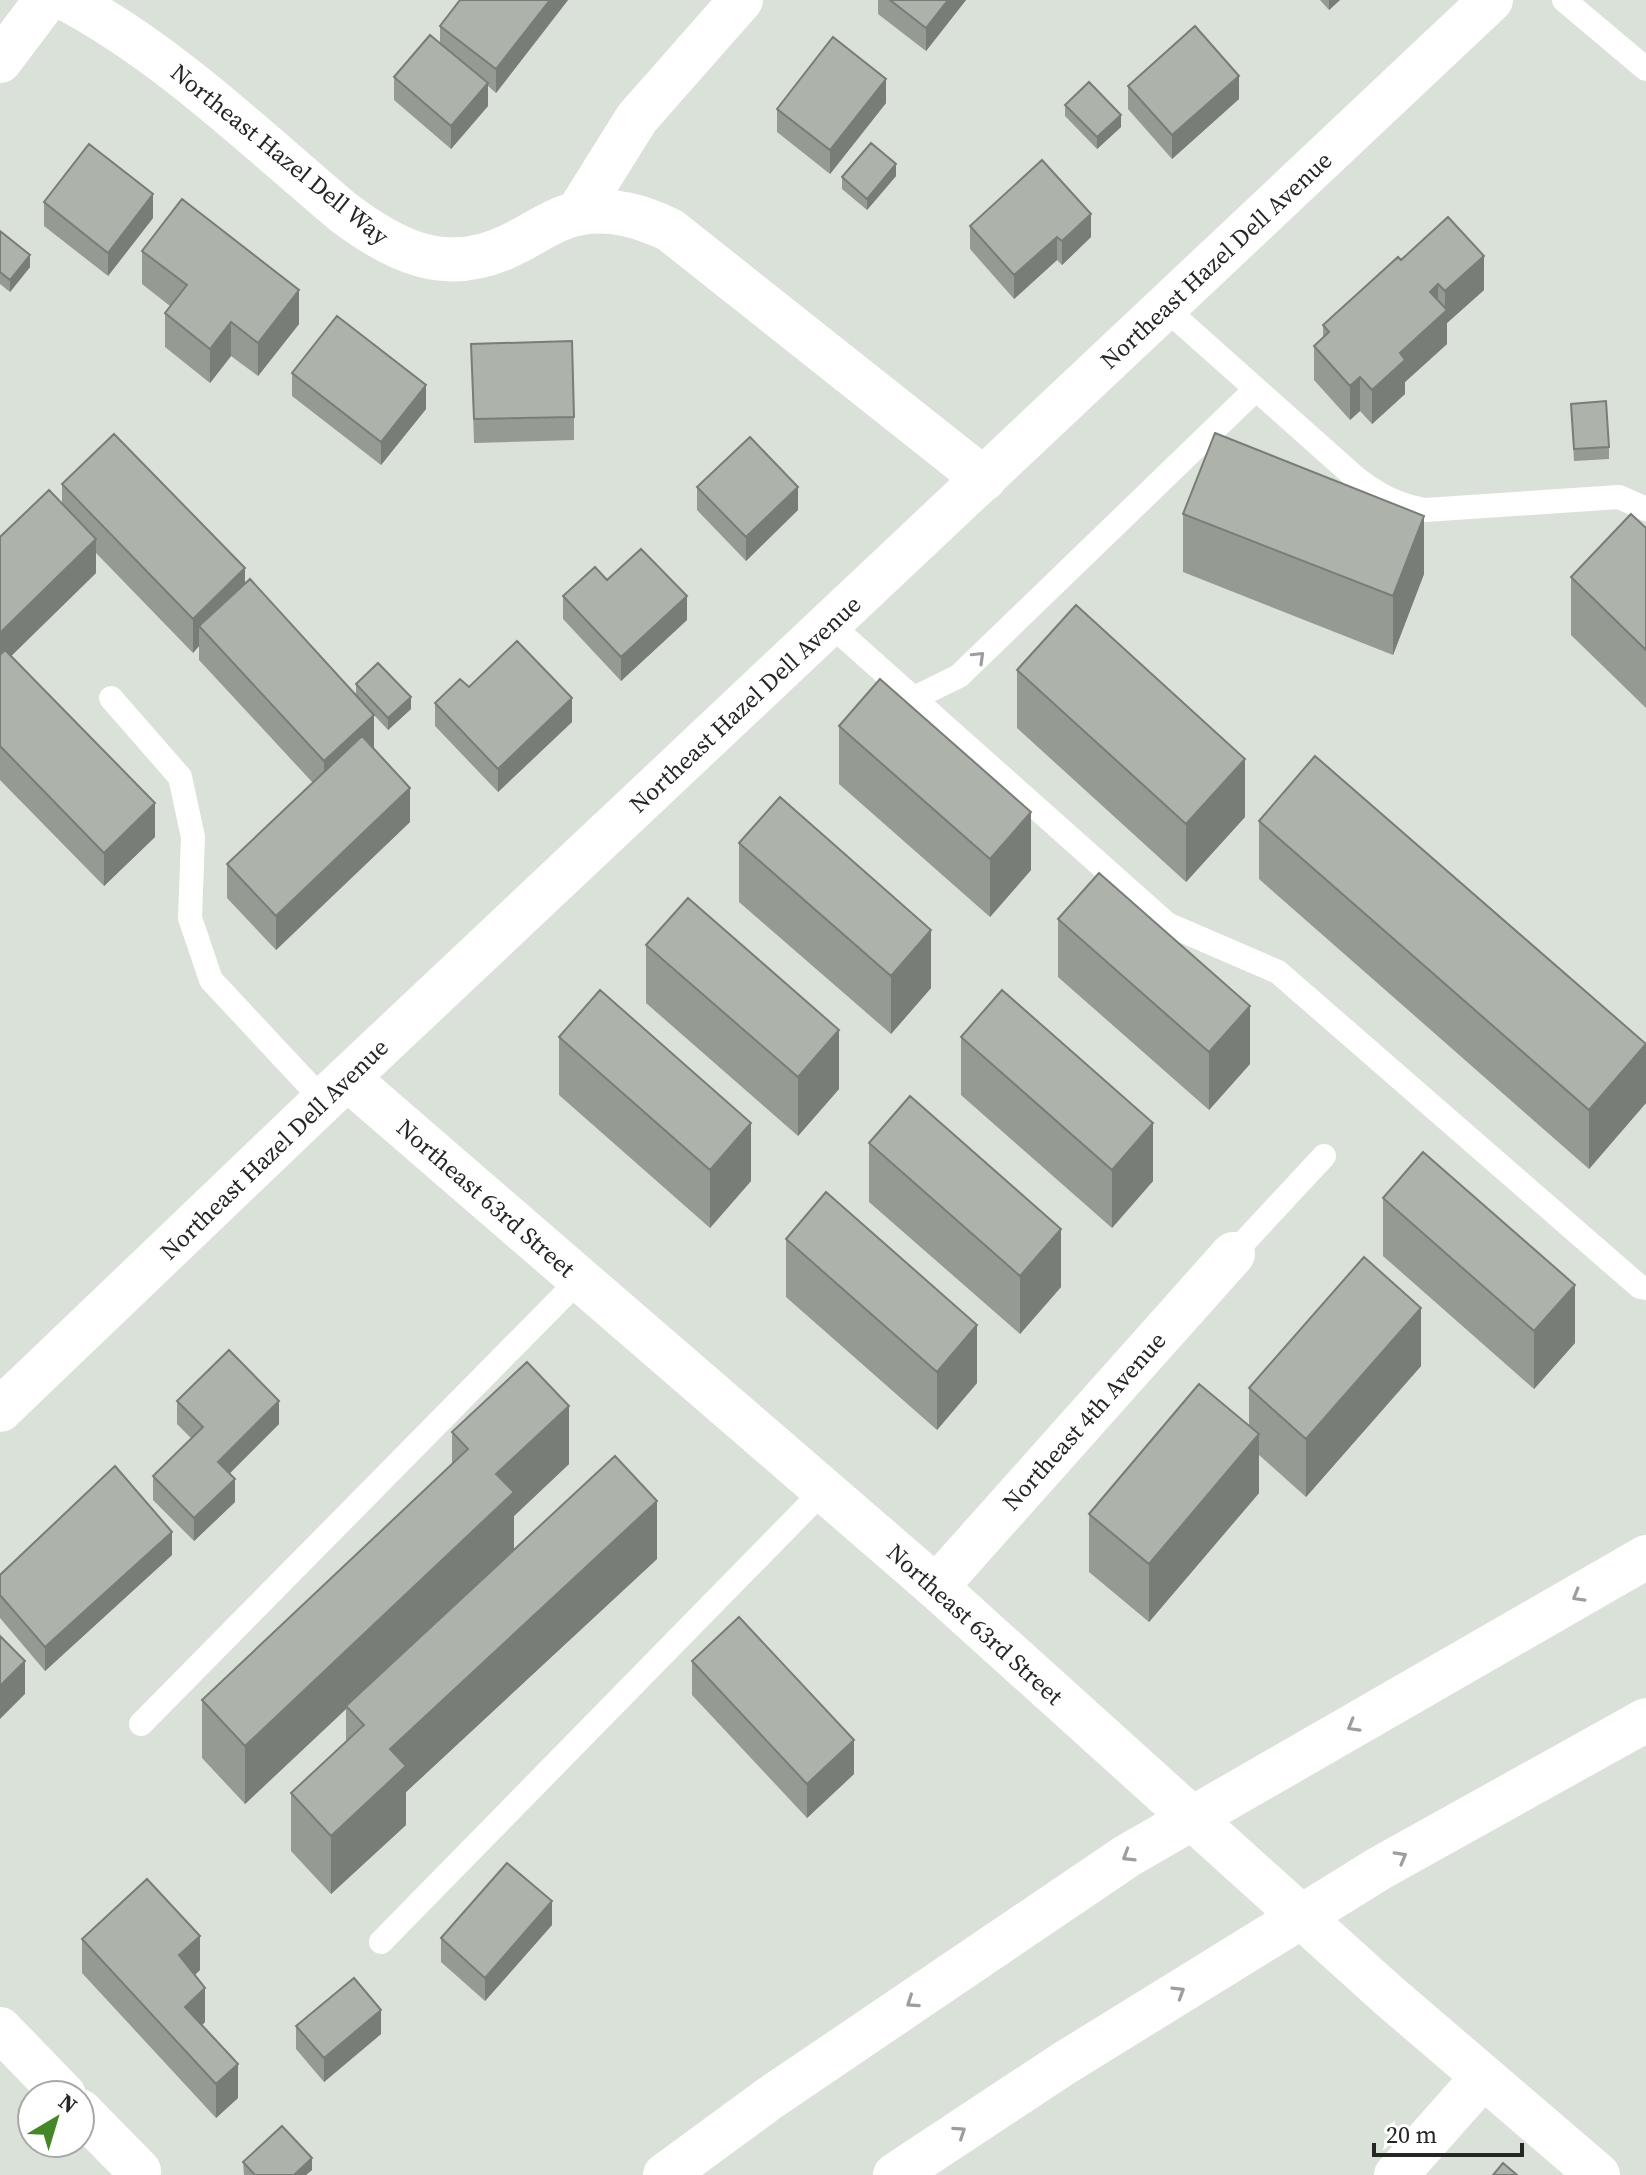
<svg xmlns="http://www.w3.org/2000/svg" width="1646" height="2175" viewBox="0 0 1646 2175" font-family="'Source Serif 4',serif">
	<style>
		.lines { fill: none; stroke-linecap: round; stroke-linejoin: round }
		.service { stroke: #fff; stroke-width: 24 }
		.minor { stroke: #fff; stroke-width: 44 }
		.tertiary { stroke: #fff; stroke-width: 44 }
		.secondary { stroke: #fff; stroke-width: 44 }
		.motorway { stroke: #fff; stroke-width: 44 }
		.wall { fill: #959a93 }
		.shaded-wall { fill: #797d78 }
		.building { fill: #adb3ab; stroke: #797d78; stroke-width: 2 }
		.oneway { stroke: #9d9e9c }
		.labels { text-anchor: middle; dominant-baseline: central; stroke-width: 6; stroke-linejoin: round; paint-order: stroke }
		.street-label { font-size: 24px; fill: #252724; stroke: #fff }
	</style>
	<rect width="100%" height="100%" fill="#dae1d8"/>
	<g class="lines">
		<path class="service" d="M1564,0l82,69
			M1165,308l191,170c22,17 41,27 69,32l194,-13 27,12
			M830,624l337,300 111,48 362,315 6,1
			M111,698l69,79 13,60 -3,81 21,62 113,121
			M914,698l45,-22 297,-287
			M1233,1254l91,-98
			M141,1724l439,-445
			M381,1942l442,-451"/>
		<path class="minor" d="M0,61l46,-61
			M577,214l60,-96 104,-118
			M936,1587l297,-333
			M0,2029l64,66
			M80,2111l59,60
			M1396,2175l87,-98"/>
		<path class="tertiary" d="M68,0c102,55 187,138 275,212 54,41 105,65 170,32 22,-11 44,-27 67,-31 33,-5 61,3 90,17l314,249
			M0,1410l347,-332"/>
		<path class="secondary" d="M1491,0l-1144,1078 589,509 452,408 210,180"/>
		<path class="motorway" d="M665,2175l105,-77 357,-242 519,-299
			M895,2175l168,-111 317,-196 266,-148"/>
	</g>
	<path class="wall" d="M460,0h108l-72,93 -8,-7v20l-37,43 -57,-49v-23l46,-34v-17z
		M878,0h88l-40,51 -48,-37z
		M1320,0h20l-11,10z
		M1128,86l111,13 -67,60 -44,-50z
		M886,103l-56,71 -53,-42v-23z
		M1065,105l56,22 -24,22 -32,-33z
		M896,176l-29,34 -25,-21v-12z
		M44,202l109,16 -45,58 -64,-50z
		M970,226l121,11 -29,28 -5,-5 -43,39 -44,-50z
		M0,231l30,36 -20,25 -10,-8z
		M142,251l157,73 -41,52 -27,-20 -21,27 -45,-36v-34l5,-7 -28,-22z
		M1401,260l83,30 -37,33v21l-42,38v12l-33,30 -12,-13 -10,9 -36,-40v-34l9,-9v-12z
		M471,344l103,73v23l-100,3z
		M292,373l134,36 -45,56 -89,-69z
		M1571,404l38,43v12l-35,2z
		M62,484l183,100 111,111v-11l55,25 -23,21 -14,-15v34l36,73 -134,128 -49,-52v-34l86,-81 -114,-123v-14l-6,7 -97,-100v20l-85,83 144,181 -51,49 -104,-106v-243l62,-34z
		M697,487l101,23 -52,51 -49,-51z
		M1183,514l241,60 -31,81 -210,-83z
		M1646,528v180l-75,-73v-58z
		M607,580l80,40 -66,61 -58,-62v-23z
		M1017,670l228,147 -59,65 -169,-154z
		M469,687l103,35 -74,70 -63,-66v-23z
		M839,726l192,144 -41,47 -151,-133z
		M1259,821l387,223v59l-57,66 -330,-290z
		M739,843l192,145 -40,46 -152,-132z
		M1058,919l192,145 -41,46 -151,-133z
		M646,945l193,144 -41,47 -152,-133z
		M559,1037l192,144 -41,47 -151,-133z
		M961,1037l192,144 -41,47 -151,-133z
		M869,1143l192,144 -41,47 -151,-132z
		M1383,1198l192,145 -41,46 -151,-133z
		M786,1239l191,144 -40,47 -151,-133z
		M1421,1366l-115,131 -47,-42v38l-110,129 -60,-50v-58l160,-88v-38z
		M177,1401l102,23 -49,49 5,29 -41,39 -41,-41v-24l39,-37 -15,-15z
		M452,1432l117,32 -55,52v34l143,9 -251,233v33l-75,69 -40,-43v-58l55,-51v-33l-101,95 -43,-46v-58l250,-235z
		M172,1555l-127,116 -45,-53v-43z
		M692,1661l162,113 -47,44 -115,-123z
		M552,1925l-67,76 -44,-39v-24z
		M82,1939l118,31 -5,5 10,47 -3,3 36,73 -22,20 -134,-145z
		M296,2026l85,8 -57,48 -28,-33z
		M243,2162l69,8 -6,5h-62z"/>
	<path class="shaded-wall" d="M550,0h18l-72,93v-24z
		M948,0h18l-40,51v-23z
		M1329,0h11l-11,10z
		M1239,76v23l-67,60v-24z
		M886,79v24l-56,71v-24z
		M488,83v23l-37,43v-23z
		M1121,115v12l-24,22v-12z
		M896,164v12l-29,34v-11z
		M153,194v24l-45,58v-23z
		M1091,214v23l-29,28v-24z
		M1057,237v23l-43,39v-24z
		M30,255v12l-20,25v-12z
		M1484,256v34l-37,33v21l-42,38v12l-33,30v-34l28,-37 45,-41v-21z
		M1438,284v33l-8,-25z
		M299,290v34l-41,52v-33z
		M231,322v34l-21,27v-34z
		M1360,377v34l-10,9v-34z
		M426,385v24l-45,56v-23z
		M798,487v23l-52,51v-24z
		M1424,516v58l-31,81v-59z
		M96,539v34l-96,94v-34z
		M245,568v34l-46,24v20l-6,7v-34z
		M687,596v24l-66,61v-24z
		M411,697v12l-23,21v-12z
		M572,698v24l-74,70v-23z
		M374,715v33l-50,47v-34z
		M1245,759v58l-59,65v-58z
		M410,788v34l-134,128v-34z
		M155,803v34l-51,49v-33z
		M1031,812v58l-41,47v-58z
		M931,930v58l-40,46v-58z
		M1250,1006v58l-41,46v-58z
		M839,1030v59l-41,47v-59z
		M1646,1045v58l-57,66v-59z
		M751,1123v58l-41,47v-58z
		M1153,1123v58l-41,47v-58z
		M1061,1229v58l-41,47v-58z
		M1575,1285v58l-41,46v-58z
		M1421,1308v58l-115,131v-58z
		M977,1325v58l-40,47v-58z
		M279,1401v23l-61,61v-23z
		M569,1406v58l-55,52v35l-168,155v3l-101,95v-58l251,-272z
		M1259,1434v59l-110,129v-58z
		M235,1479v23l-41,39v-23z
		M657,1501v58l-251,233v33l-75,69v-58l59,-87z
		M172,1532v23l-127,116v-24z
		M25,1661v33l-25,25v-33z
		M854,1740v34l-47,44v-34z
		M552,1901v24l-67,76v-23z
		M200,1936v34l-21,19v-34z
		M205,1988v34l-20,19v-34z
		M381,2010v24l-57,48v-24z
		M238,2064v34l-22,20v-34z
		M312,2158v12l-6,5h-12z"/>
	<path class="building" d="M460,0h90l-54,69 -56,-43z
		M890,0h58l-22,28z
		M1195,26l44,50 -67,59 -44,-49z
		M430,35l58,48 -37,43 -57,-49z
		M833,37l53,42 -56,71 -53,-41z
		M1089,82l32,33 -24,22 -32,-32z
		M871,143l25,21 -29,35 -25,-22z
		M89,144l64,50 -45,59 -64,-51z
		M1042,160l49,54 -29,27 -5,-4 -43,38 -44,-49z
		M182,199l117,91 -41,53 -27,-21 -21,27 -45,-36 22,-28 -45,-34z
		M1448,217l36,39 -39,35 -7,-7 -8,8 17,18 -47,43 5,7 -33,30 -12,-13 -10,9 -36,-40 15,-14 -6,-7 75,-68 3,3z
		M0,231l30,24 -20,25 -10,-8z
		M337,316l89,69 -45,57 -89,-69z
		M572,341l2,76 -100,2 -3,-75z
		M1606,401l3,46 -35,2 -3,-45z
		M1215,433l209,83 -31,80 -210,-82z
		M114,434l131,134 -52,51 -131,-135z
		M750,437l48,50 -52,50 -49,-50z
		M49,490l47,49 -96,94v-96z
		M1631,514l15,14v122l-75,-73z
		M641,549l46,47 -66,61 -58,-61 32,-29 12,13z
		M250,579l124,136 -50,46 -125,-135z
		M1076,605l169,154 -59,65 -169,-154z
		M517,641l55,57 -74,71 -63,-66 25,-24 9,8z
		M5,650l150,153 -51,50 -104,-107v-91z
		M378,663l33,34 -23,21 -32,-34z
		M880,679l151,133 -41,47 -151,-133z
		M362,736l48,52 -134,128 -49,-52z
		M1315,756l331,288 -57,66 -330,-289z
		M780,797l151,133 -40,46 -152,-133z
		M1099,873l151,133 -41,46 -151,-133z
		M688,898l151,132 -41,47 -152,-132z
		M600,990l151,133 -41,47 -151,-133z
		M1002,990l151,133 -41,47 -151,-133z
		M910,1096l151,133 -41,47 -151,-133z
		M1423,1152l152,133 -41,46 -151,-133z
		M826,1192l151,133 -40,47 -151,-133z
		M1364,1257l57,51 -115,131 -57,-51z
		M229,1350l50,51 -61,61 17,17 -41,39 -41,-42 50,-49 -26,-26z
		M527,1362l42,44 -73,68 18,18 -269,254 -43,-46 266,-251 -16,-17z
		M1199,1384l60,50 -110,130 -60,-50z
		M615,1456l42,45 -267,248 16,17 -75,70 -40,-43 73,-68 -18,-19z
		M115,1466l57,66 -127,115 -45,-52v-20z
		M739,1617l115,123 -47,44 -115,-123z
		M0,1636l25,25 -25,25z
		M507,1863l45,38 -67,77 -44,-40z
		M147,1879l53,57 -21,19 26,33 -20,19 53,57 -22,20 -134,-145z
		M354,1978l27,32 -57,48 -28,-32z
		M282,2126l30,32 -18,17h-39l-12,-13z
		M1503,2163l14,12h-24z"/>
	<defs><path id="oneway-chevron" d="M-2-3.5L2.5 0L-2 3.5" fill="none" stroke-width="1.6" stroke-linecap="round" stroke-linejoin="round" transform="scale(2)"/></defs>
	<g class="oneway">
		<use href="#oneway-chevron" transform="translate(979 657) rotate(-44)"/>
		<use href="#oneway-chevron" transform="translate(1578 1596) rotate(150)"/>
		<use href="#oneway-chevron" transform="translate(1353 1726) rotate(150)"/>
		<use href="#oneway-chevron" transform="translate(1128 1856) rotate(148)"/>
		<use href="#oneway-chevron" transform="translate(1401 1857) rotate(-29)"/>
		<use href="#oneway-chevron" transform="translate(1179 1992) rotate(-32)"/>
		<use href="#oneway-chevron" transform="translate(912 2002) rotate(146)"/>
		<use href="#oneway-chevron" transform="translate(960 2132) rotate(-34)"/>
	</g>
	<g class="labels">
		<g class="street-label">
			<text transform="translate(280 154) rotate(39)">Northeast Hazel Dell Way</text>
			<text transform="translate(1216 260) rotate(-43)">Northeast Hazel Dell Avenue</text>
			<text transform="translate(745 704) rotate(-43)">Northeast Hazel Dell Avenue</text>
			<text transform="translate(274 1149) rotate(-44)">Northeast Hazel Dell Avenue</text>
			<text transform="translate(486 1198) rotate(41)">Northeast 63rd Street</text>
			<text transform="translate(1084 1421) rotate(-48)">Northeast 4th Avenue</text>
			<text transform="translate(975 1624) rotate(42)">Northeast 63rd Street</text>
		</g>
	</g>
	<g transform="translate(56 2119) rotate(38)"><circle r="38" fill="#ffffff" stroke="#a8a9a7" stroke-width="2"/>
	<path d="M0-6L14 30L0 20L-14 30Z" fill="#458728"/>
	<text y="-12" font-size="22" font-weight="bold" text-anchor="middle" fill="#252724">N</text>
	</g>
	<path d="M1374 2143v12h148v-12" fill="none" stroke="#252724" stroke-width="4"/>
	<text x="1386" y="2143" font-size="24" fill="#252724" stroke="#ffffff" stroke-width="6" paint-order="stroke">20 m</text>
</svg>
